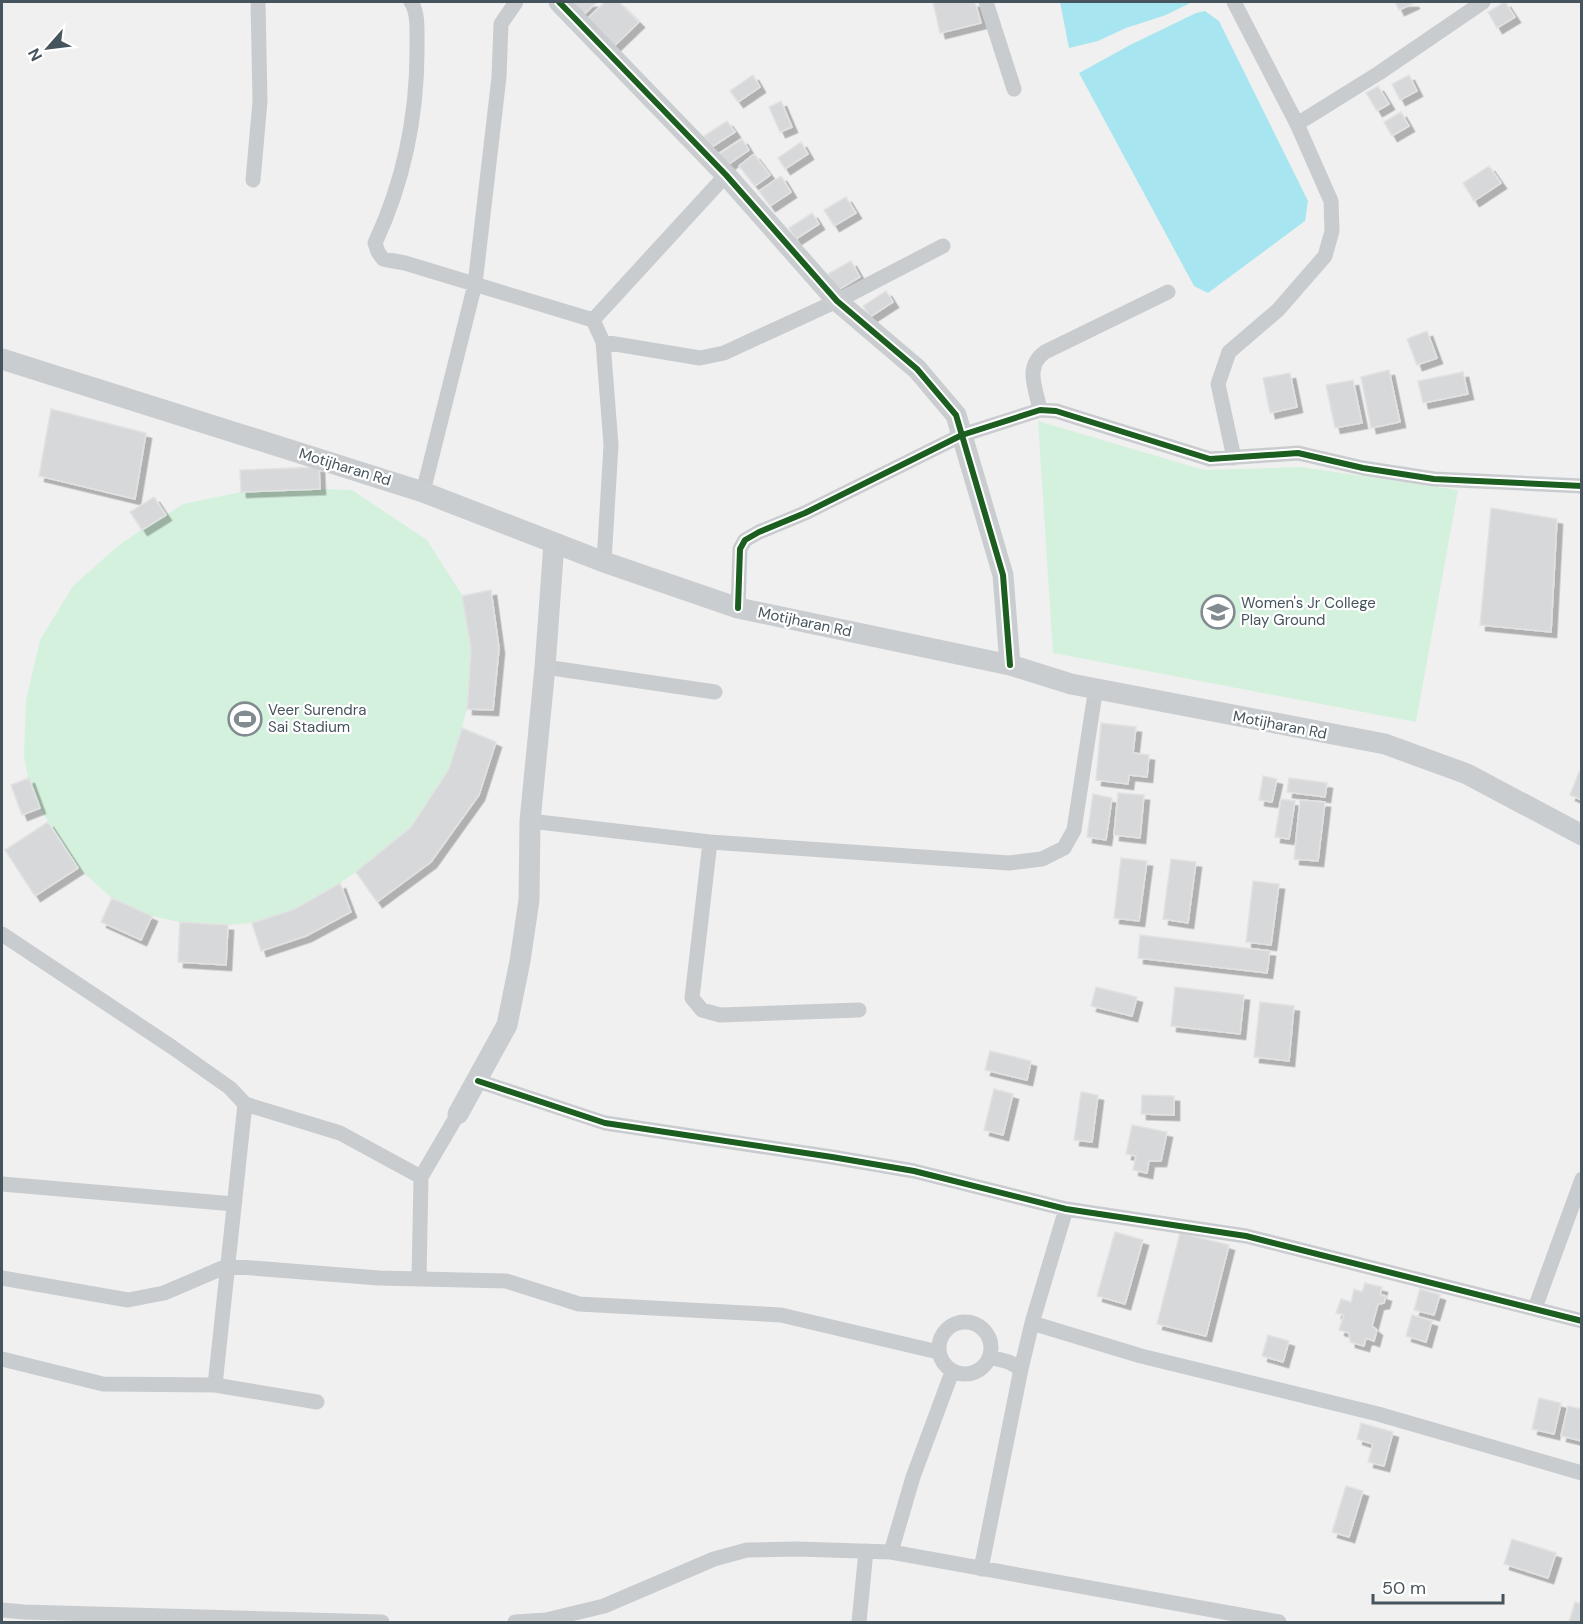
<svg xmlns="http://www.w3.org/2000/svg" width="1583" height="1624" viewBox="0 0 1583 1624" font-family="'DM Sans',sans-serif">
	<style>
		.green { fill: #d4f1dd }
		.water { fill: #a7e6f0 }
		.building { fill: #d7d8d9; stroke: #e2e2e3; stroke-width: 1.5; filter: url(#shadow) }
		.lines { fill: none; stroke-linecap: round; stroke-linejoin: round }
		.street { stroke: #c9cccf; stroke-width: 15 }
		.secondary { stroke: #cacdd0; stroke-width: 21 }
		.cycleway-casing { stroke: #fff; stroke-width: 10 }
		.cycleway { stroke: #1b5e20; stroke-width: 6 }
		.labels { text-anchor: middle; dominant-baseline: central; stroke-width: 4.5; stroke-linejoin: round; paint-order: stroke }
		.street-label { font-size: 15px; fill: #46545d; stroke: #fff }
		.poi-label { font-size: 15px; fill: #46545d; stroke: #fff; text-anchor: start }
	</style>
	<defs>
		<filter id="shadow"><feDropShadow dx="5.5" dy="5.5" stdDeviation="0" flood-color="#0004"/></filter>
	</defs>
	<rect width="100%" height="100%" fill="#f1f0f0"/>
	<path class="green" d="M1038,421l166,49 97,-3 157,23 -42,232 -363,-69z
		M319,467l1,22 32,1 75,50 35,55 29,-5 8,58 -6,62 -26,-1 -5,18 34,15 -17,53 -48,67 -54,40 -21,-30 -16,11 11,29 -45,24 -45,15 -9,-28 -24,2 -2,40 -48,-3 1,-40 -27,-6 -11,24 -40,-18 11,-24 -34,-30 -43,28 -30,-46 43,-29 -8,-13 -18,7 -11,-30 17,-7 -4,-22 2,-56 14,-60 33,-54 45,-40 23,-16 -11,-18 24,-15 12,18 17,-11 58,-12 -1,-22z"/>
	<path class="water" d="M1060,2h132l-26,13 -40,13 -28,13 -29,7z
		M1205,11l14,10 89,180 -3,20 -97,72 -14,-7 -115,-213 51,-28 66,-32z"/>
	<path class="building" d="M568,2h29l-15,14z
		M605,2h14l20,20 -27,26 -26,-28z
		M933,2h42l6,21 -41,10z
		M1395,2h18l1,1 -15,7z
		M1505,2l10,15 -18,11 -9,-16z
		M753,75l7,12 -22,15 -8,-11z
		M1409,75l8,16 -17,9 -8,-16z
		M1378,86l11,18 -12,7 -11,-18z
		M781,101l11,26 -12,5 -11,-25z
		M1401,112l8,14 -17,10 -8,-14z
		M727,121l8,11 -23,15 -8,-11z
		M742,139l7,11 -23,16 -7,-12z
		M801,142l7,12 -23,15 -7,-11z
		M754,154l16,21 -15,11 -16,-20z
		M1489,166l12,17 -27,18 -11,-18z
		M781,176l10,16 -21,14 -11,-15z
		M846,197l10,16 -22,13 -10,-16z
		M812,213l7,11 -23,15 -7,-11z
		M851,261l9,16 -22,13 -10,-16z
		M886,291l7,11 -23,15 -7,-11z
		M1427,331l10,27 -20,7 -10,-26z
		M1389,370l11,52 -29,6 -10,-51z
		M1463,372l5,22 -45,9 -5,-22z
		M1290,373l7,34 -27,6 -7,-35z
		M1353,380l9,43 -27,5 -9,-43z
		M51,409l95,24 -11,66 -96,-23z
		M319,467l1,22 -79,3 -1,-22z
		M154,497l12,18 -24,15 -12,-18z
		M1491,508l66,11 -6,113 -71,-7z
		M491,590l8,58 -6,62 -26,-1 4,-60 -9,-53z
		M1101,723l35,4 -3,26 16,2 -2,22 -18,-2 -1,9 -32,-4z
		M462,728l34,14 -17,53 -48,67 -54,40 -21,-30 55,-45 38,-58z
		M1579,772l3,1v27l-12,-5z
		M1263,776l14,3 -5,23 -13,-2z
		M29,778l11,30 -18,7 -11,-30z
		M1289,778l38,5 -2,14 -38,-5z
		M1118,793l26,2 -4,43 -26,-3z
		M1093,794l19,4 -6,42 -19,-3z
		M1281,799l14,2 -6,38 -14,-2z
		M1300,800l25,2 -7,59 -24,-2z
		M48,822l30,46 -43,28 -30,-46z
		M1121,858l26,3 -8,60 -25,-3z
		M1171,859l25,3 -8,61 -25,-4z
		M1253,881l26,3 -8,61 -25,-3z
		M340,883l11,29 -45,24 -45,15 -9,-28 43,-14z
		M112,898l40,18 -11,24 -40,-18z
		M180,922l48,3 -2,40 -48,-3z
		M1140,935l130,16 -3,22 -129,-15z
		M1096,987l41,10 -5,19 -41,-10z
		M1175,987l69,8 -4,39 -69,-8z
		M1260,1002l34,4 -5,55 -35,-4z
		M990,1051l41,10 -4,19 -42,-10z
		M994,1089l19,5 -10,41 -19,-5z
		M1081,1092l17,3 -6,47 -18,-2z
		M1142,1095l32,1v19l-33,-1z
		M1132,1125l35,7 -6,29h-12l-2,12 -14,-3 3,-14 -10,-2z
		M1115,1232l28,8 -18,64 -28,-8z
		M1180,1233l49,12 -23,91 -49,-12z
		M1365,1283l17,4 -2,7 6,2 -2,7 -6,1 -6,22 5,4 -3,11 -8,-3 -2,8 -14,-4 -1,-9 -10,-3 5,-15 -8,-2 5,-14 10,3 3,-13 8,3z
		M1420,1289l20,6 -6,20 -20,-5z
		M1412,1315l20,6 -6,21 -20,-6z
		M1268,1335l21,6 -6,21 -21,-6z
		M1539,1398l22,5 -7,31 -22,-5z
		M1568,1406l14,3v32l-21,-5z
		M1361,1423l32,9 -9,34 -16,-4 5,-18 -16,-5z
		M1346,1486l17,5 -14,46 -17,-5z
		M1512,1539l44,14 -8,25 -44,-14z
		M1575,1602l7,2v18h-13z"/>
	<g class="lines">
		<path class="street" d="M411,2c7,10 6,27 6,40 1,70 -12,137 -42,201l3,9 5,7 22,4 188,57
			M986,2l28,87
			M1297,124l82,-51 104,-71
			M253,180l7,-79 -2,-99
			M603,342l97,16 24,-5 113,-52 106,-55
			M1040,410c-4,-22 -16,-43 5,-58l123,-60
			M1234,458l-16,-74 11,-32 49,-42 47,-54 7,-25 -1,-30 -34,-77 -63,-122
			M423,492l52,-208 24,-207 2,-53 15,-22
			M604,562l7,-117 -8,-103 -10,-22 133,-145
			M738,608l2,-59 5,-9 14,-8 46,-19 157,-78 78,-25 16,1 154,48 88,-6 65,15 71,11 148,7
			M545,667l170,25
			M530,821l180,21 299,21 33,-4 22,-11 10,-18 22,-143
			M710,842l-18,156 10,12 18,5 139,-5
			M2,934l170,113 58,41 15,16 95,29 81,44
			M478,1081l127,42 227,34 82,14 152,38 180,27 336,85
			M2,1184l232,20
			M2,1278l126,22 36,-7 63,-27 152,12 127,3 73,23 202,11 157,37
			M419,1279l2,-102 37,-63
			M1535,1308l47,-129
			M939 1348a26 26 0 1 1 52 0a26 26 0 1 1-52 0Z
			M1032,1323l109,33 237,58 204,59
			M2,1359l101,25 112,1 102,17
			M1021,1369l11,-46 34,-114
			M215,1385l30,-281
			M891,1552l22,-75 39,-105
			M981,1569l40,-200 -12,-7 -19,-5
			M2,1610l22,2 358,10
			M515,1622l31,-2 58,-14 110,-47 33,-9 50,-1 94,3 388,70
			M859,1622l7,-71"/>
		<path class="secondary" d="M559,2l167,173 111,126 80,68 39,46 47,160 7,90
			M2,359l421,133 181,70 134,46 272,57 61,19 314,60 82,30 115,61
			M458,1114l49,-89 13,-64 9,-61 1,-79 15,-154 9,-124"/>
		<g class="cycleway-casing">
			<path id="cycleway" d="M559,2l167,173 111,126 80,68 39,46 47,160 7,90
				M738,608l2,-59 5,-9 14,-8 46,-19 157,-78 78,-25 16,1 154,48 88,-6 65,15 71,11 148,7
				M478,1081l127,42 227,34 82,14 152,38 180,27 336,85"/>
		</g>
		<use href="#cycleway" class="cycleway"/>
	</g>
	<defs>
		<g id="university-ring" transform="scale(1.725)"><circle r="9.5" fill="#fff" stroke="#828b90" stroke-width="1.5"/><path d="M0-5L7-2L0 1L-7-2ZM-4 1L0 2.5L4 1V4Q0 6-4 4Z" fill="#828b90"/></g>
		<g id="stadium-ring" transform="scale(1.725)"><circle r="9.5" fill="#fff" stroke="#828b90" stroke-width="1.5"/><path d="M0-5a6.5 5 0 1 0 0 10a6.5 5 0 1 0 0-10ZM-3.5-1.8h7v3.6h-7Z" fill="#828b90"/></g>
	</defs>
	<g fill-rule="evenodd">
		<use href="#university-ring" x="1218" y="612"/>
		<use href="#stadium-ring" x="245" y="719"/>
	</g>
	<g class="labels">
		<g class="street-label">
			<text transform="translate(345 467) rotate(17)">Motijharan Rd</text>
			<text transform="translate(805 622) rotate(12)">Motijharan Rd</text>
			<text transform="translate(1280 725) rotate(11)">Motijharan Rd</text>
		</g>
		<g class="poi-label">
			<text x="1241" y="603">Women's Jr College<tspan x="1241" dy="17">Play Ground</tspan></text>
			<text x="268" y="710">Veer Surendra<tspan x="268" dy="17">Sai Stadium</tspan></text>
		</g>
	</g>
	<rect width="1583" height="1624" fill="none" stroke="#46545d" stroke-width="6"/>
	<g transform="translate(48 48) rotate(242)" stroke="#ffffff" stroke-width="4.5" paint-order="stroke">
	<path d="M0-4.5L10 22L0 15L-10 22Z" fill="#46545d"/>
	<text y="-9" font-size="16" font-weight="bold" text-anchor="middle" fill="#46545d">N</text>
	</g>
	<path d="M1373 1594v9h130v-9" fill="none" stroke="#46545d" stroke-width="3"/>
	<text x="1382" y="1594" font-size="18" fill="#46545d" stroke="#ffffff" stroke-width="4.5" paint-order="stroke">50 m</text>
</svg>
